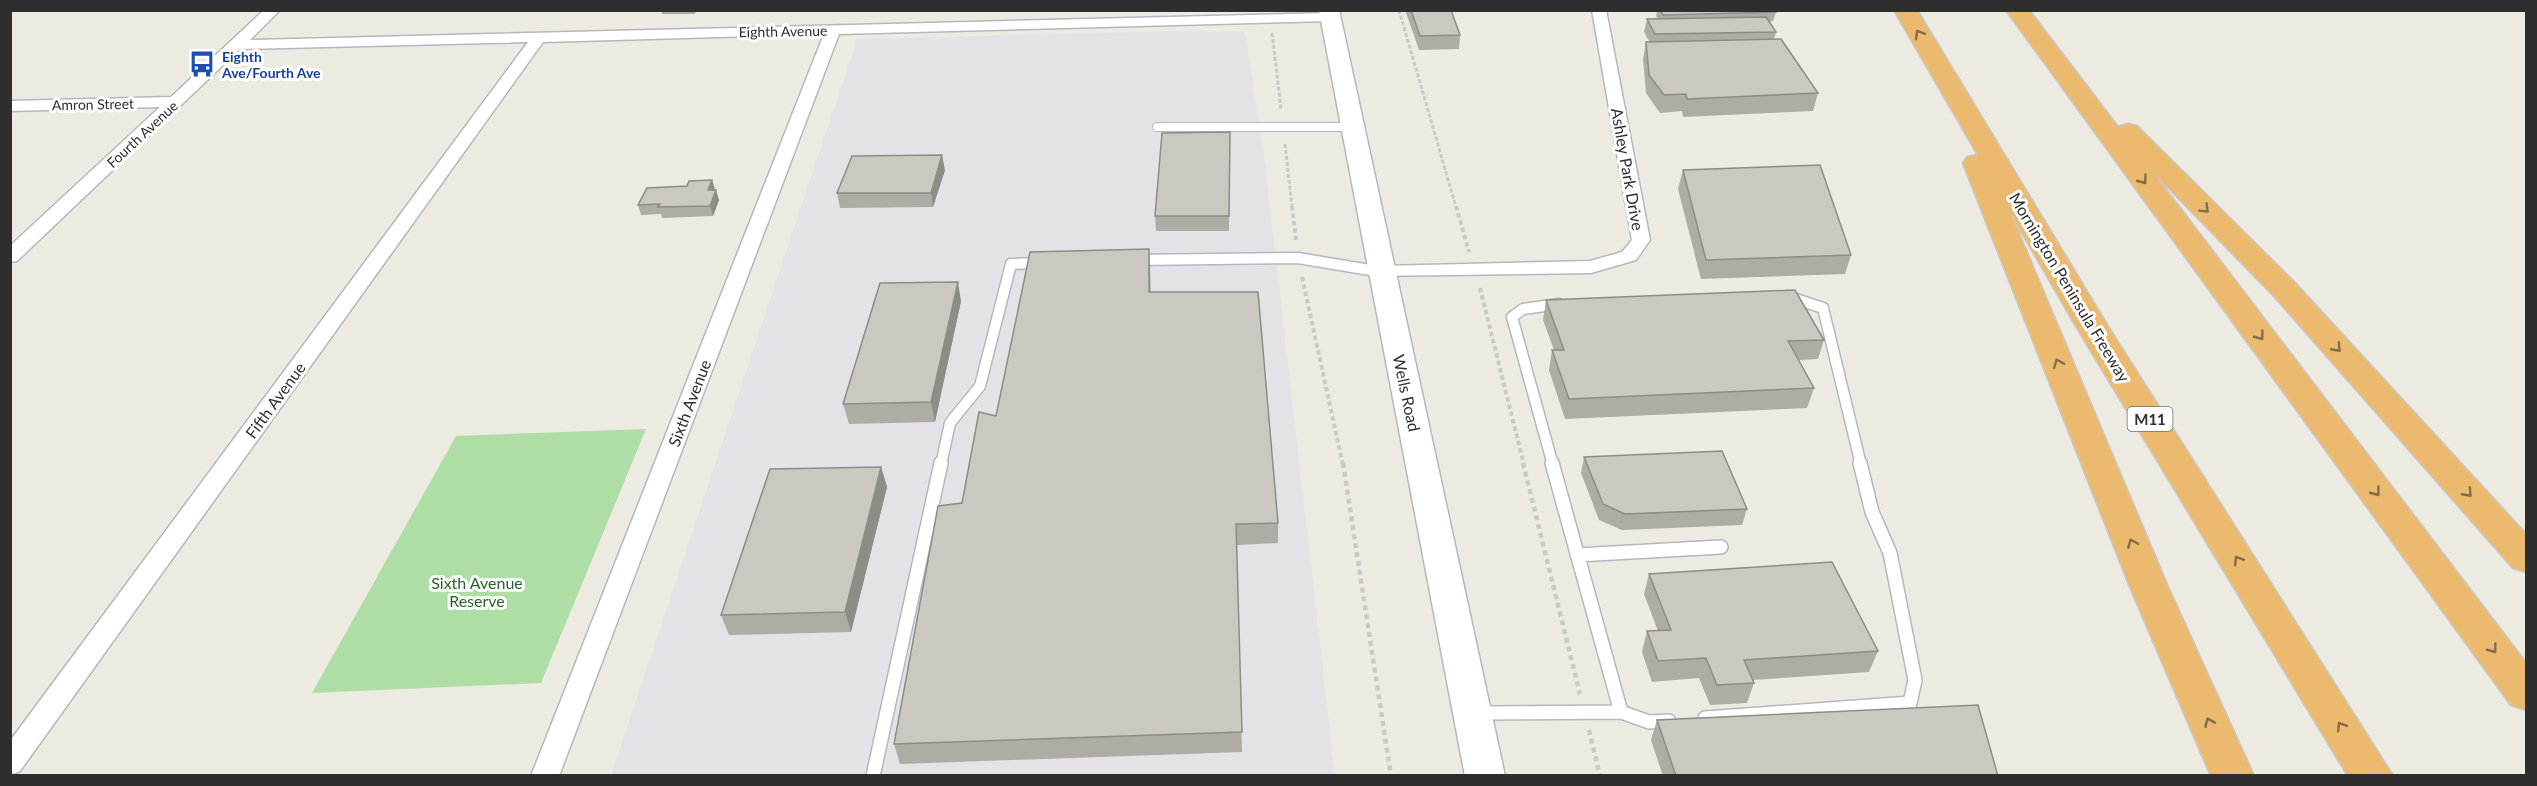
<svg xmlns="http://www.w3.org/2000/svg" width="2537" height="786" viewBox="0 0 2537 786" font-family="Lato,sans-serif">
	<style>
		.industrial { fill: #e4e2e7 }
		.green { fill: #afdda6 }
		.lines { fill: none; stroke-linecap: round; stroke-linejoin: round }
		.lane-far2-casing { stroke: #b6b6c0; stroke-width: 10 }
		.lane-far1-casing { stroke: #b6b6c0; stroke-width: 13 }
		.lane-casing { stroke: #b6b6c0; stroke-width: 16 }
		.street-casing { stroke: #b6b6c0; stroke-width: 3 }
		.secondary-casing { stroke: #b6b6c0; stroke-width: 3 }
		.highway-casing { stroke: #c9c9c9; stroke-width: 3 }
		.path-far2 { stroke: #c9c9c9; stroke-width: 3; stroke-dasharray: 4 2; stroke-linecap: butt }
		.path-far1 { stroke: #c9c9c9; stroke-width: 4; stroke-dasharray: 4.5 3; stroke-linecap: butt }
		.path { stroke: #c9c9c9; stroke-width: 4.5; stroke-dasharray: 5 4; stroke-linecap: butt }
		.lane-far2 { stroke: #fff; stroke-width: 8 }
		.lane-far1 { stroke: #fff; stroke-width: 10 }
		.lane { stroke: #fff; stroke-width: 13 }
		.street { fill: #fff; fill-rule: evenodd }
		.secondary { fill: #fff; fill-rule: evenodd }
		.highway { fill: #ecba6f; fill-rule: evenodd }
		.wall { fill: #aeaca5 }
		.shaded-wall { fill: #8d8c86 }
		.building { fill: #cac8c0; stroke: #8d8c86; stroke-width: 1.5 }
		.oneway { stroke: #846d4b }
		.labels { text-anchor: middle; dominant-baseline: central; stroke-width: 6; stroke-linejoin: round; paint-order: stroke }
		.far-street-label { font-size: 14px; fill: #2e2e2e; stroke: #fff }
		.far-transit-label { font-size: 14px; font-weight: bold; fill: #164399; stroke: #fff; text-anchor: start }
		.shield { fill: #fff; stroke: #6d6d6d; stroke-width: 1.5 }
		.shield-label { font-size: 15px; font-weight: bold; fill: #2e2e2e }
		.street-label { font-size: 16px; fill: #2e2e2e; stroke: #fff }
		.park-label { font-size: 16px; fill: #276425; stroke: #fff }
	</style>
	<rect width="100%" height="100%" fill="#edeae2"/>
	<path class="industrial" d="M1178,31l67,1 20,131 70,612 -724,1 246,-737z"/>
	<path class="green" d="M646,429l-105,254 -229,10 144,-257z"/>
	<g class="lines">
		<g class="lane-far2-casing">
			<path id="lane-far2" d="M1157,127h196"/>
		</g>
		<g class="lane-far1-casing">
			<path id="lane-far1" d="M1135,260l163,-2 84,14
				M1787,296l36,12 38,157
				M941,465l9,-42 30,-37 31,-122 30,-1
				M1553,465l-41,-148 11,-8 36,-5"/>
		</g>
		<g class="lane-casing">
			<path id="lane" d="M1577,555l144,-8
				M1621,712l28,10 20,-1
				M1479,713l142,-1 -69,-249
				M1705,718l205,-15 5,-23 -25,-127 -18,-41 -12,-49
				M873,776l68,-313"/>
		</g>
		<g class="street-casing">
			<path id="street" d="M264,10h16l-30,30 1080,-27 7,4 -7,4 -491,13 -280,742h-28l293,-742 -281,8 -523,729 -10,4v-34l518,-699 -288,7 -223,212 -7,1v-16l150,-139 -150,4v-10l161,-4z
				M1592,10h14l44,230 -14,20 -45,13 -216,3 -2,-4 2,-4 7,-2 208,-5 32,-9 10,-12z"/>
		</g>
		<g class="secondary-casing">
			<path id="secondary" d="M1319,10h20l166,766h-40z"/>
		</g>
		<g class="highway-casing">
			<path id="highway" d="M1894,10h23l192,318 284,448h-45l-271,-448 -68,-118 159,377 86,189h-43l-81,-189 -167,-424 4,-6 11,-2z
				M2006,10h23l89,117 10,-3 9,2 158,157 231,251v38l-13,-4 -240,-273 -122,-125 375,493v47l-15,-5z"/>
		</g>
		<path class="path-far2" d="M1399,10l57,197
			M1272,33l9,76
			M1285,144l7,63"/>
		<path class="path-far1" d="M1292,206l4,34
			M1456,206l13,46
			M1302,277l41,188
			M1480,288l44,177"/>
		<path class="path" d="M1343,463l48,313
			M1523,463l57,231
			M1589,730l11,46"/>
		<use href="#lane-far2" class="lane-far2"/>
		<use href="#lane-far1" class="lane-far1"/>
		<use href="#lane" class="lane"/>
		<use href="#street" class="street"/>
		<use href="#secondary" class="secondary"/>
		<use href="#highway" class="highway"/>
	</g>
	<path class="wall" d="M661,10h36l-2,4h-33z
		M1405,10h46l9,25 -1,14 -40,1z
		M1642,10h133l1,2 -3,9 -4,1 7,10 -2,7 44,54 -5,18 -130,6 -1,-6 -22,2 -14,-20 -3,-34 3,-17 3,-1 -5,-9 3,-13h11l-2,-3 1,-5 -15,1z
		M1230,132l-1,99h-73l-1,-15z
		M945,170l-12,37 -93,1 -3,-15z
		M1683,170l168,85 -6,19 -144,5 -23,-90z
		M712,180l7,20 -6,16 -51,2 -1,-4 -20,1 -3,-10z
		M1149,249l1,43 128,231v20l-41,2 5,207 -342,12 -6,-20 68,-241 34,-87z
		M1546,300l278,40 -6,19 -19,1 15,28 -7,20 -242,11 -16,-49 3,-20h2l-11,-30z
		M961,301l-26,121 -86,2 -6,-20z
		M1584,457l163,52 -5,16 -120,5 -23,-10 -18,-47z
		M881,467l6,20 -36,145 -122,3 -8,-20z
		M1649,574l229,77 -9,21 -116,8 1,3 -7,20 -37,2 -11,-27 -47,4 -10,-30 5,-21h11l-14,-37z
		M1657,720l341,56h-335l-12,-36z"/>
	<path class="shaded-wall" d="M942,155l3,15 -12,37 -2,-14z
		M712,180l3,10h-7z
		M716,190l3,10 -6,16 -3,-10z
		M1149,249l1,19 1,44 -2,-20z
		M958,282l3,19 -26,121 -4,-20z
		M881,467l6,20 -36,145 -6,-20z"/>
	<path class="building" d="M1411,10h40l9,25 -40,1z
		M1660,10h115l1,2 -113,3z
		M1766,17l10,15 -121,2 -8,-15z
		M1781,39l37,54 -131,6 -1,-5 -22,1 -15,-20 -3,-33z
		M1230,132l-1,84h-74l7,-83z
		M942,155l-11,38h-94l15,-37z
		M1820,165l31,90 -145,5 -23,-90z
		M712,180l-4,10h8l-6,16 -52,1 2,-3 -22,1 9,-17 40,-2 2,-5z
		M1149,249v43h109l20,231 -42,1 6,208 -348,12 44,-238 24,-3 17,-91 17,4 34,-164z
		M958,282l-27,120 -88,2 37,-121z
		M1795,290l29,50 -36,1 26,47 -245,11 -17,-49h12l-18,-50z
		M1722,451l25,58 -122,5 -22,-10 -19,-47z
		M881,467l-36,145 -124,3 49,-146z
		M1832,562l46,89 -134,9 10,23 -37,2 -11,-27 -48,3 -11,-30 24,-1 -22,-56z
		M1978,705l20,71h-322l-19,-56z"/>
	<defs><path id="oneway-chevron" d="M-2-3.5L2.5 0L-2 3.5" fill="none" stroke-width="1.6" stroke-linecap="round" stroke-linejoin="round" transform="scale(1.5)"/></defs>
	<g class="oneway">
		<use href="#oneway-chevron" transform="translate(1919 34) rotate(-121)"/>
		<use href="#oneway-chevron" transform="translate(2143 180) rotate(53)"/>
		<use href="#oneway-chevron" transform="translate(2205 209) rotate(45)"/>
		<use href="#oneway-chevron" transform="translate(2260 336) rotate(53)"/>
		<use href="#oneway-chevron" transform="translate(2337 348) rotate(48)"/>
		<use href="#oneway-chevron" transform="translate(2058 363) rotate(-112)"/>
		<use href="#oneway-chevron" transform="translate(2376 492) rotate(53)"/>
		<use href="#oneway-chevron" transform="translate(2468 493) rotate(48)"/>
		<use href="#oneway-chevron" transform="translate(2132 543) rotate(-112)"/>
		<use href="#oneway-chevron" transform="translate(2238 560) rotate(-122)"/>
		<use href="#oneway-chevron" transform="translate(2493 649) rotate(53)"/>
		<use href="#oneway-chevron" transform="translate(2209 722) rotate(-114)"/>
		<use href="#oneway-chevron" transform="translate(2341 726) rotate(-122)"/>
	</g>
	<defs>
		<g id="bus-bare" transform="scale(2.07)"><path d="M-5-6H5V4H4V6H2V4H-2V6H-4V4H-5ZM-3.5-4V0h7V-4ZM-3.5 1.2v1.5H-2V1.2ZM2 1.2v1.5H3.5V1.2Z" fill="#1a4fb4" stroke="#fff" stroke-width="2.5" paint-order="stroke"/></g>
	</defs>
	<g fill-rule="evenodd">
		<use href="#bus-bare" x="202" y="64"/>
	</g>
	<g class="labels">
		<g class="far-street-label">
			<text transform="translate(783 31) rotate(-1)">Eighth Avenue</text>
			<text transform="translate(93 104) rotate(-1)">Amron Street</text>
			<text transform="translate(142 134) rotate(-43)">Fourth Avenue</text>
		</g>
		<g class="far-transit-label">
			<text x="222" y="56">Eighth<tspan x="222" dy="16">Ave/Fourth Ave</tspan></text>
		</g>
		<rect class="shield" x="2127.5" y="407" width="45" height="24" rx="4.5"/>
		<g class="shield-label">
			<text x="2150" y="419">M11</text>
		</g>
		<g class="street-label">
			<text transform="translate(1628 169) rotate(80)">Ashley Park Drive</text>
			<text transform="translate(2070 287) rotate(59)">Mornington Peninsula Freeway</text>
			<text transform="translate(1407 393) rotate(78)">Wells Road</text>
			<text transform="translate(275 400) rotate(-54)">Fifth Avenue</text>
			<text transform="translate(689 403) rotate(-69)">Sixth Avenue</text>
		</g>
		<g class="park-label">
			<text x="477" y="582">Sixth Avenue<tspan x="477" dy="18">Reserve</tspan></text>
		</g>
	</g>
	<rect width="2537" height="786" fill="none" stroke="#2e2e2e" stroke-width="24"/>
</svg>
